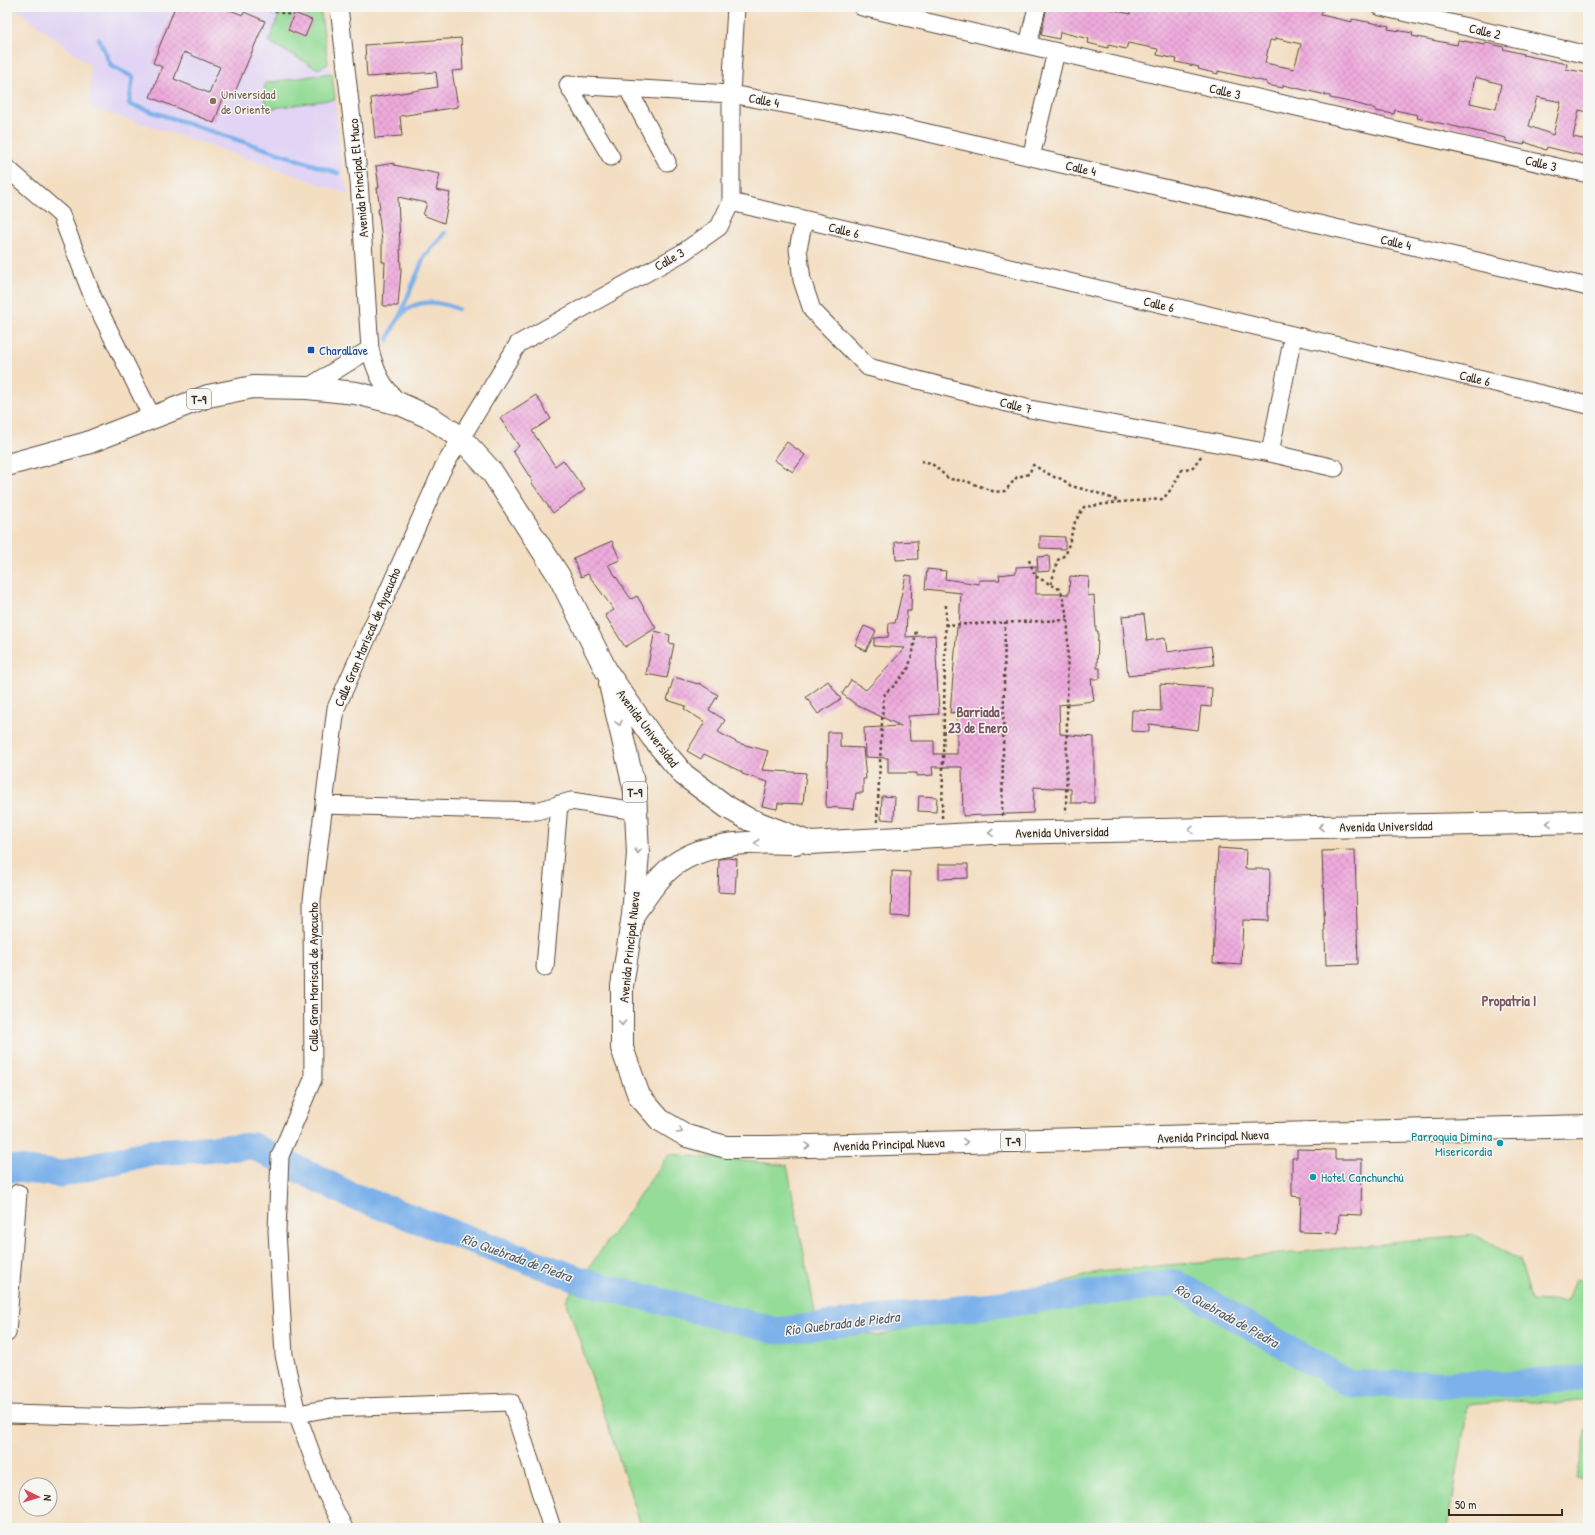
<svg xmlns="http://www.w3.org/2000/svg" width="1595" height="1535" viewBox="0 0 1595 1535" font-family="'Patrick Hand',sans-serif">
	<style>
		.built { fill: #e1d4f4 }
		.green { fill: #94dc97; stroke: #68835a }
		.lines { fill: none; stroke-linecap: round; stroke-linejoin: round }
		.stream { stroke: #7cb1ea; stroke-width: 4.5 }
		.river { stroke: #7cb1ea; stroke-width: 27 }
		.building { fill: url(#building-cross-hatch); fill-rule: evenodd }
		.minor-casing { stroke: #574537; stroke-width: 19 }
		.highway-casing { stroke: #574537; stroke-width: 24 }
		.path { stroke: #574537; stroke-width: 2.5; stroke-dasharray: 3 3; stroke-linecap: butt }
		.minor { stroke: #fff; stroke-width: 17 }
		.highway { stroke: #fff; stroke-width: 22 }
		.oneway { stroke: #a79f9a }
		.education-dot { fill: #8d6e63; stroke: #f6f6f2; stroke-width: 1.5 }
		.transit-dot { fill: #1a4fb4; stroke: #f6f6f2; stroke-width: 1.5 }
		.culture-dot { fill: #0f9aa8; stroke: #f6f6f2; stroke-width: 1.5 }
		.labels { text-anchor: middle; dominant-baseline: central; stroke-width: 3; stroke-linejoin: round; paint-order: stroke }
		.shield { fill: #f6f6f2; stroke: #73675e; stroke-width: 1 }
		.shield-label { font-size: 12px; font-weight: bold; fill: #3b2a1e }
		.street-label { font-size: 13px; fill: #3b2a1e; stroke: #f6f6f2 }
		.education-label { font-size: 13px; fill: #785e54; stroke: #f6f6f2; text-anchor: start }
		.transit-label { font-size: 13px; fill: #164399; stroke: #f6f6f2; text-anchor: start }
		.culture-label { font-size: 13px; fill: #0d838f; stroke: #f6f6f2; text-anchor: end }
		.neighbourhood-label { font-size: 14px; font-weight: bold; fill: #7a5761; stroke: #f6f6f2 }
		.water-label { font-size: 14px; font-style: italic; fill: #525965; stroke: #f6f6f2 }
	</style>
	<defs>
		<pattern id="building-cross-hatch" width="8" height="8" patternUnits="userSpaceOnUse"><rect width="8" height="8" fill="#eeabdd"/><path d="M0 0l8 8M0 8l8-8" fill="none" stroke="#cd93bd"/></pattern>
	</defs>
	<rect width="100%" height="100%" fill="#f6f6f2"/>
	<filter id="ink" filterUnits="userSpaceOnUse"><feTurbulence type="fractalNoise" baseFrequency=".025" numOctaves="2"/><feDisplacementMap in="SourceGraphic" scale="8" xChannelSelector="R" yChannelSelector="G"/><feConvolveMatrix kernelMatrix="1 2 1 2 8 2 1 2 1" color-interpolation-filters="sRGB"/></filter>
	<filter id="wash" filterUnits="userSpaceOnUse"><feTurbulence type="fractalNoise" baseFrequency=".012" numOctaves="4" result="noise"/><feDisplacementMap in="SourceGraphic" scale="16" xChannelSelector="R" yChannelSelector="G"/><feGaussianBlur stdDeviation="0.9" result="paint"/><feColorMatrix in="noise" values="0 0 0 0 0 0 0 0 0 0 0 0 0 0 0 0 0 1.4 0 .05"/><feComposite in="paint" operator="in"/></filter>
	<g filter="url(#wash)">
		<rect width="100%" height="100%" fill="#f3dec2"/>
		<path class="built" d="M14,7h306l8,57 4,9 10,103 8,19 -161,-57 -99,-30v-43z"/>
		<path class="green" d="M282,7h38l8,57 -10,5 -49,-27z
			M332,73l3,26 -68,10 -3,-13 1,-13z
			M669,1154l118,11 30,157 61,14 220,-64 376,-37 46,24 11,41 36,2 9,-22 12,-1v122l-10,-1 -21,3 -48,-2 -41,4 -20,123h-806l-76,-228z
			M1588,1418v63l-12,-3z"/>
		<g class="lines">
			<path class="stream" d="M99,39l12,27 22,11 -4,27 209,69
				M401,313l23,-56 21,-24
				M388,340c12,-37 35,-45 70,-31"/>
			<path class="river" d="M7,1168l55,6 90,-22 101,-6 97,49 236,87 191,49 399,-48 174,101h161l77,-7"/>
		</g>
		<g id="blocks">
			<path class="building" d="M175,7h47l21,8 1,-3 21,9 -33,78 -8,-3 -10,27 -64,-26 12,-30 -9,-4zM184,52l36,15 -11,26 -35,-14z
				M1047,7h55l28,7 1,-7h160l16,4 1,-4h15l-2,8 31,7v-3l37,7 -1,3 25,4 -1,3 45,9 1,-5 27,5 1,-2 18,4 -1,2 21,5 -1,1 44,9 -1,5 22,4v39l-9,-2 -6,27 15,3v17l-41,-10 -1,3 -21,-8 -1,3 -18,-4v-3l-89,-20 1,-3 -23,-5 -1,4 -19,-3 1,-2 -22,-6 -24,-5v-2l-47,-11v3l-16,-3v-3l-49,-11v3l-20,-5 1,-2 -23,-5 1,-3 -20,-4 1,-6 -30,-6 -2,6 -18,-4v3l-20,-5 1,-4 -29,-7 -1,7 -18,-4zM1275,38l26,6 -7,25 -29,-6 5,-23 5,1zM1475,77l26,7 -5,25 -26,-6zM1537,97l24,5 -8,33 -24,-9z
				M294,13l18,7 -7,17 -17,-7z
				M461,38l2,32 -11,1 6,36 -58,9 2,20 -27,2 -4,-40 67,-11 -2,-15 -69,5 -2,-32z
				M394,163v2l46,9 -4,16 14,3 -6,30 -21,-8 4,-12 -29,-6 3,74 -3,35h-15l2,-44h-3v-21l-4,-32h2l-3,-21h2l-3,-22z
				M536,395l15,24 -19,12 23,35 8,-6 22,30 -32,23 -21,-30 1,-1 -20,-31 6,-5 -19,-28z
				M787,442l18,13 -12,17 -19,-12z
				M1040,536l25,1v12l-25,-1z
				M612,541l8,19 -12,5 23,34 6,-3 19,32 -31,19 -20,-32 9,-5 -26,-36 -7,3 -8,-19z
				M917,541l1,18 -22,1 -1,-18z
				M1049,556l1,15 -12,1 -1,-15z
				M1036,566v28h33l1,-18 19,1 -1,19 6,-1 2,36h2l-1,37h3v11h-9l3,22 -35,4 1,29 34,3v66h-23v-14l-37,-2 -1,26 -70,3 -1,-49h-30l1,8 -16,1v-3h-29v-15l-23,-1 -1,-29 37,-2 -43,-20 -16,-12 9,-14 15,10 39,-42 -31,-2v-8l14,-1 1,-14h6l11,-48 6,1 -1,35h-4l-1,26 29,-2 4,79 -31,2 2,25h24v13h23v-42l-7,1 7,-86 2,1 2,-35 -36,-4 2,-20 19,2 -1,8 34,5v-4h21l-1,-5 17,-2v-6z
				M1144,614l3,27 18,-3 2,14 44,-6 3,19 -86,11 -6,-60z
				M864,626l12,5 -10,20 -11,-6z
				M655,631l15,4 -1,8 5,1 -7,34 -21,-4z
				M674,677l24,7 1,-1 19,12 -9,15 16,10 -7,12 20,11 30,8 -6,19 44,3 -3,31 -25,-1 -1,6 -15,-3 6,-24 -26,-8v-2l-38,-18 -3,5 -14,-8 18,-29 -21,-13 2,-3 -19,-6z
				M828,681l13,18 -23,15 -12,-17z
				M1160,684l52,4 -1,19 -10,-1 -3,24 -49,-6v8l-18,-1 1,-21 29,1z
				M828,732h12v15l23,1 3,31h-3v14h-7l-2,16 -28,-2z
				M882,796l13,1 -1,23 -13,-1z
				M919,796l18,1 -1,15 -18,-1z
				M1218,848l28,2 -1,19h25l-1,52 -26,-1 -2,45 -28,-2z
				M1355,850l3,114 -32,1 -4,-114z
				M727,858l10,1 -2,34 -17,-1 1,-33z
				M939,864h29v14l-29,1z
				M892,871l18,1 -1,45 -18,-1z
				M1297,1149l38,1v9h27l-1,56 -22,-1 -1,19 -38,-1 1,-35 -9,-1v-38h5z"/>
		</g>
	</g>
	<g filter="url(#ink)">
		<use href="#blocks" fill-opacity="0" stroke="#574537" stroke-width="1"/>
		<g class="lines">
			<g class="minor-casing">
				<path id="minor" d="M339,7l20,174 11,168c6,25 12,36 30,55
					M862,7l726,167
					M1381,7l207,48
					M1028,45l9,-38
					M568,85l163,9 159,30 698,163
					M568,85l43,72
					M628,89l39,73
					M1031,157l25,-105
					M9,170l52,45 33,85 58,117
					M731,202l857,203
					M804,220l-6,29 4,31 10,30 56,57 162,42 240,44 65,15
					M307,388l63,-39
					M1270,453l23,-117
					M324,805l213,6 34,-10 65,10
					M545,967l14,-163
					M7,1333l11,-140
					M7,1414l123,3 69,-3h98l34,-6 180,-6 41,126
					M344,1528l-19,-37 -28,-77 -13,-59 -7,-124 3,-75 33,-77 -1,-179 24,-192 107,-240 75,-124 164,-91 37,-26 12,-25v-108l5,-87"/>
			</g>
			<g class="highway-casing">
				<path id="highway" d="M7,465l80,-22 121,-47 45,-9 54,1 49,5 44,11 31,14 29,19 32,35 67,104 48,96 45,65 32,38 43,32 21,12 62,24 181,-10 597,-11
					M610,684l25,107 3,62 -5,62 -11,71v62l17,48 21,24 27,16 39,11h45l817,-21
					M633,915c12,-17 24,-37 41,-50 35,-25 81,-23 122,-22"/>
			</g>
			<path class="path" d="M257,7l34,8
				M921,461l10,2 18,16 17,2 29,11 10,-1 12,-14 12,-3 4,-9 21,12 8,2 9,7 24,6 24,9
				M1029,560l6,16 26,14 7,30 -2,193
				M1051,584l7,-24 8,-6 9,-32 9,-15 36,-5 43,-3 9,-11 10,-18 11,-3 9,-12
				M945,625l123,-5
				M1002,816l3,-194
				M942,818l4,-215
				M877,822l6,-120 2,-9 10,-8 13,-16 5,-17 3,-22"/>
			<use href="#minor" class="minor"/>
			<use href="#highway" class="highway"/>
		</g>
		<defs><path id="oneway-chevron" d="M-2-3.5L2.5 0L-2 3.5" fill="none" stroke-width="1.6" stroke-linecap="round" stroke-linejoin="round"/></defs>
		<g class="oneway">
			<use href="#oneway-chevron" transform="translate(619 723) rotate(77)"/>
			<use href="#oneway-chevron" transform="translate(1549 823) rotate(179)"/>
			<use href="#oneway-chevron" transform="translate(1321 827) rotate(179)"/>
			<use href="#oneway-chevron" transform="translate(1191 830) rotate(179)"/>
			<use href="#oneway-chevron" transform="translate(991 833) rotate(178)"/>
			<use href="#oneway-chevron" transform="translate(757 843) rotate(178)"/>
			<use href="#oneway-chevron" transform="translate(638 851) rotate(90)"/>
			<use href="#oneway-chevron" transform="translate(622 1023) rotate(90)"/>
			<use href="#oneway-chevron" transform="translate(680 1131) rotate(30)"/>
			<use href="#oneway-chevron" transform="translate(965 1142) rotate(-2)"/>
			<use href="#oneway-chevron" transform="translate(807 1146) rotate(-2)"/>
		</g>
	</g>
	<circle class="education-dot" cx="213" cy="101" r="4"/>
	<rect class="transit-dot" x="307" y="346" width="8" height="8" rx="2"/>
	<g class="culture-dot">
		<circle cx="1500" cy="1143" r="4"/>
		<circle cx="1313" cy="1177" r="4"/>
	</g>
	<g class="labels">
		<g class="shield">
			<rect x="187" y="389" width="24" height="20" rx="3"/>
			<rect x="623" y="782" width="24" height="20" rx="3"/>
			<rect x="1001" y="1131" width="24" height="20" rx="3"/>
		</g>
		<g class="shield-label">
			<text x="199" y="399">T-9</text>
			<text x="635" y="792">T-9</text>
			<text x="1013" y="1141">T-9</text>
		</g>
		<g class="street-label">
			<text transform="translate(1485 31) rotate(13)">Calle 2</text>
			<text transform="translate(1225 91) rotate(13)">Calle 3</text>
			<text transform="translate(764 100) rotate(11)">Calle 4</text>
			<text transform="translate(1541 163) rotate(13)">Calle 3</text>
			<text transform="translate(1081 168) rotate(13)">Calle 4</text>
			<text transform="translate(358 178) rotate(-95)">Avenida Principal El Muco</text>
			<text transform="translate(844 230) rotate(13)">Calle 6</text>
			<text transform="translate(1396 242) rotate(13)">Calle 4</text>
			<text transform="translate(669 259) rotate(-30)">Calle 3</text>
			<text transform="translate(1159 304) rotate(13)">Calle 6</text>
			<text transform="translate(1475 378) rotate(13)">Calle 6</text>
			<text transform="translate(1016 405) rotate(14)">Calle 7</text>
			<text transform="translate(367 637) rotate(-67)">Calle Gran Mariscal de Ayacucho</text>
			<text transform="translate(648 728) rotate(53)">Avenida Universidad</text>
			<text transform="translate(1386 826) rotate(-1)">Avenida Universidad</text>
			<text transform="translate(1062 832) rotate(-1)">Avenida Universidad</text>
			<text transform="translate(629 947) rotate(-84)">Avenida Principal Nueva</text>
			<text transform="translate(313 977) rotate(-90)">Calle Gran Mariscal de Ayacucho</text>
			<text transform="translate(1213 1136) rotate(-2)">Avenida Principal Nueva</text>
			<text transform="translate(889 1144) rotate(-2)">Avenida Principal Nueva</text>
		</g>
		<g class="education-label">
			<text x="221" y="94">Universidad<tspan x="221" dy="15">de Oriente</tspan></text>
		</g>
		<g class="transit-label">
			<text x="319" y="350">Charallave</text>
		</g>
		<g class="culture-label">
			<text x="1492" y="1136">Parroquia Dimina<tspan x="1492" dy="15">Misericordia</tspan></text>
			<text x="1321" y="1177" text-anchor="start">Hotel Canchunchú</text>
		</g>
		<g class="neighbourhood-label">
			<text x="978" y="711">Barriada<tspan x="978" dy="16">23 de Enero</tspan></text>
			<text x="1509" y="1000">Propatria I</text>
		</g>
		<g class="water-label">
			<text transform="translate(517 1257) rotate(20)">Río Quebrada de Piedra</text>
			<text transform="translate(1227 1315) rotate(29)">Río Quebrada de Piedra</text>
			<text transform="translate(842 1323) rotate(-7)">Río Quebrada de Piedra</text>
		</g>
	</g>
	<rect width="1595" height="1535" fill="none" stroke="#f6f6f2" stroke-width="24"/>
	<g transform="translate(38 1497) rotate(95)"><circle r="19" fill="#f6f6f2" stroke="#aba49d"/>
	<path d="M0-3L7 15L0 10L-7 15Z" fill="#d1495b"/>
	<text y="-6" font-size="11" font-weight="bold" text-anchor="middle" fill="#3b2a1e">N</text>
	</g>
	<path d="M1449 1509v6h113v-6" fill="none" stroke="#3b2a1e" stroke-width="2"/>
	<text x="1455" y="1509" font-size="12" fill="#3b2a1e" stroke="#f6f6f2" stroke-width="3" paint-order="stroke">50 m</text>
</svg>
